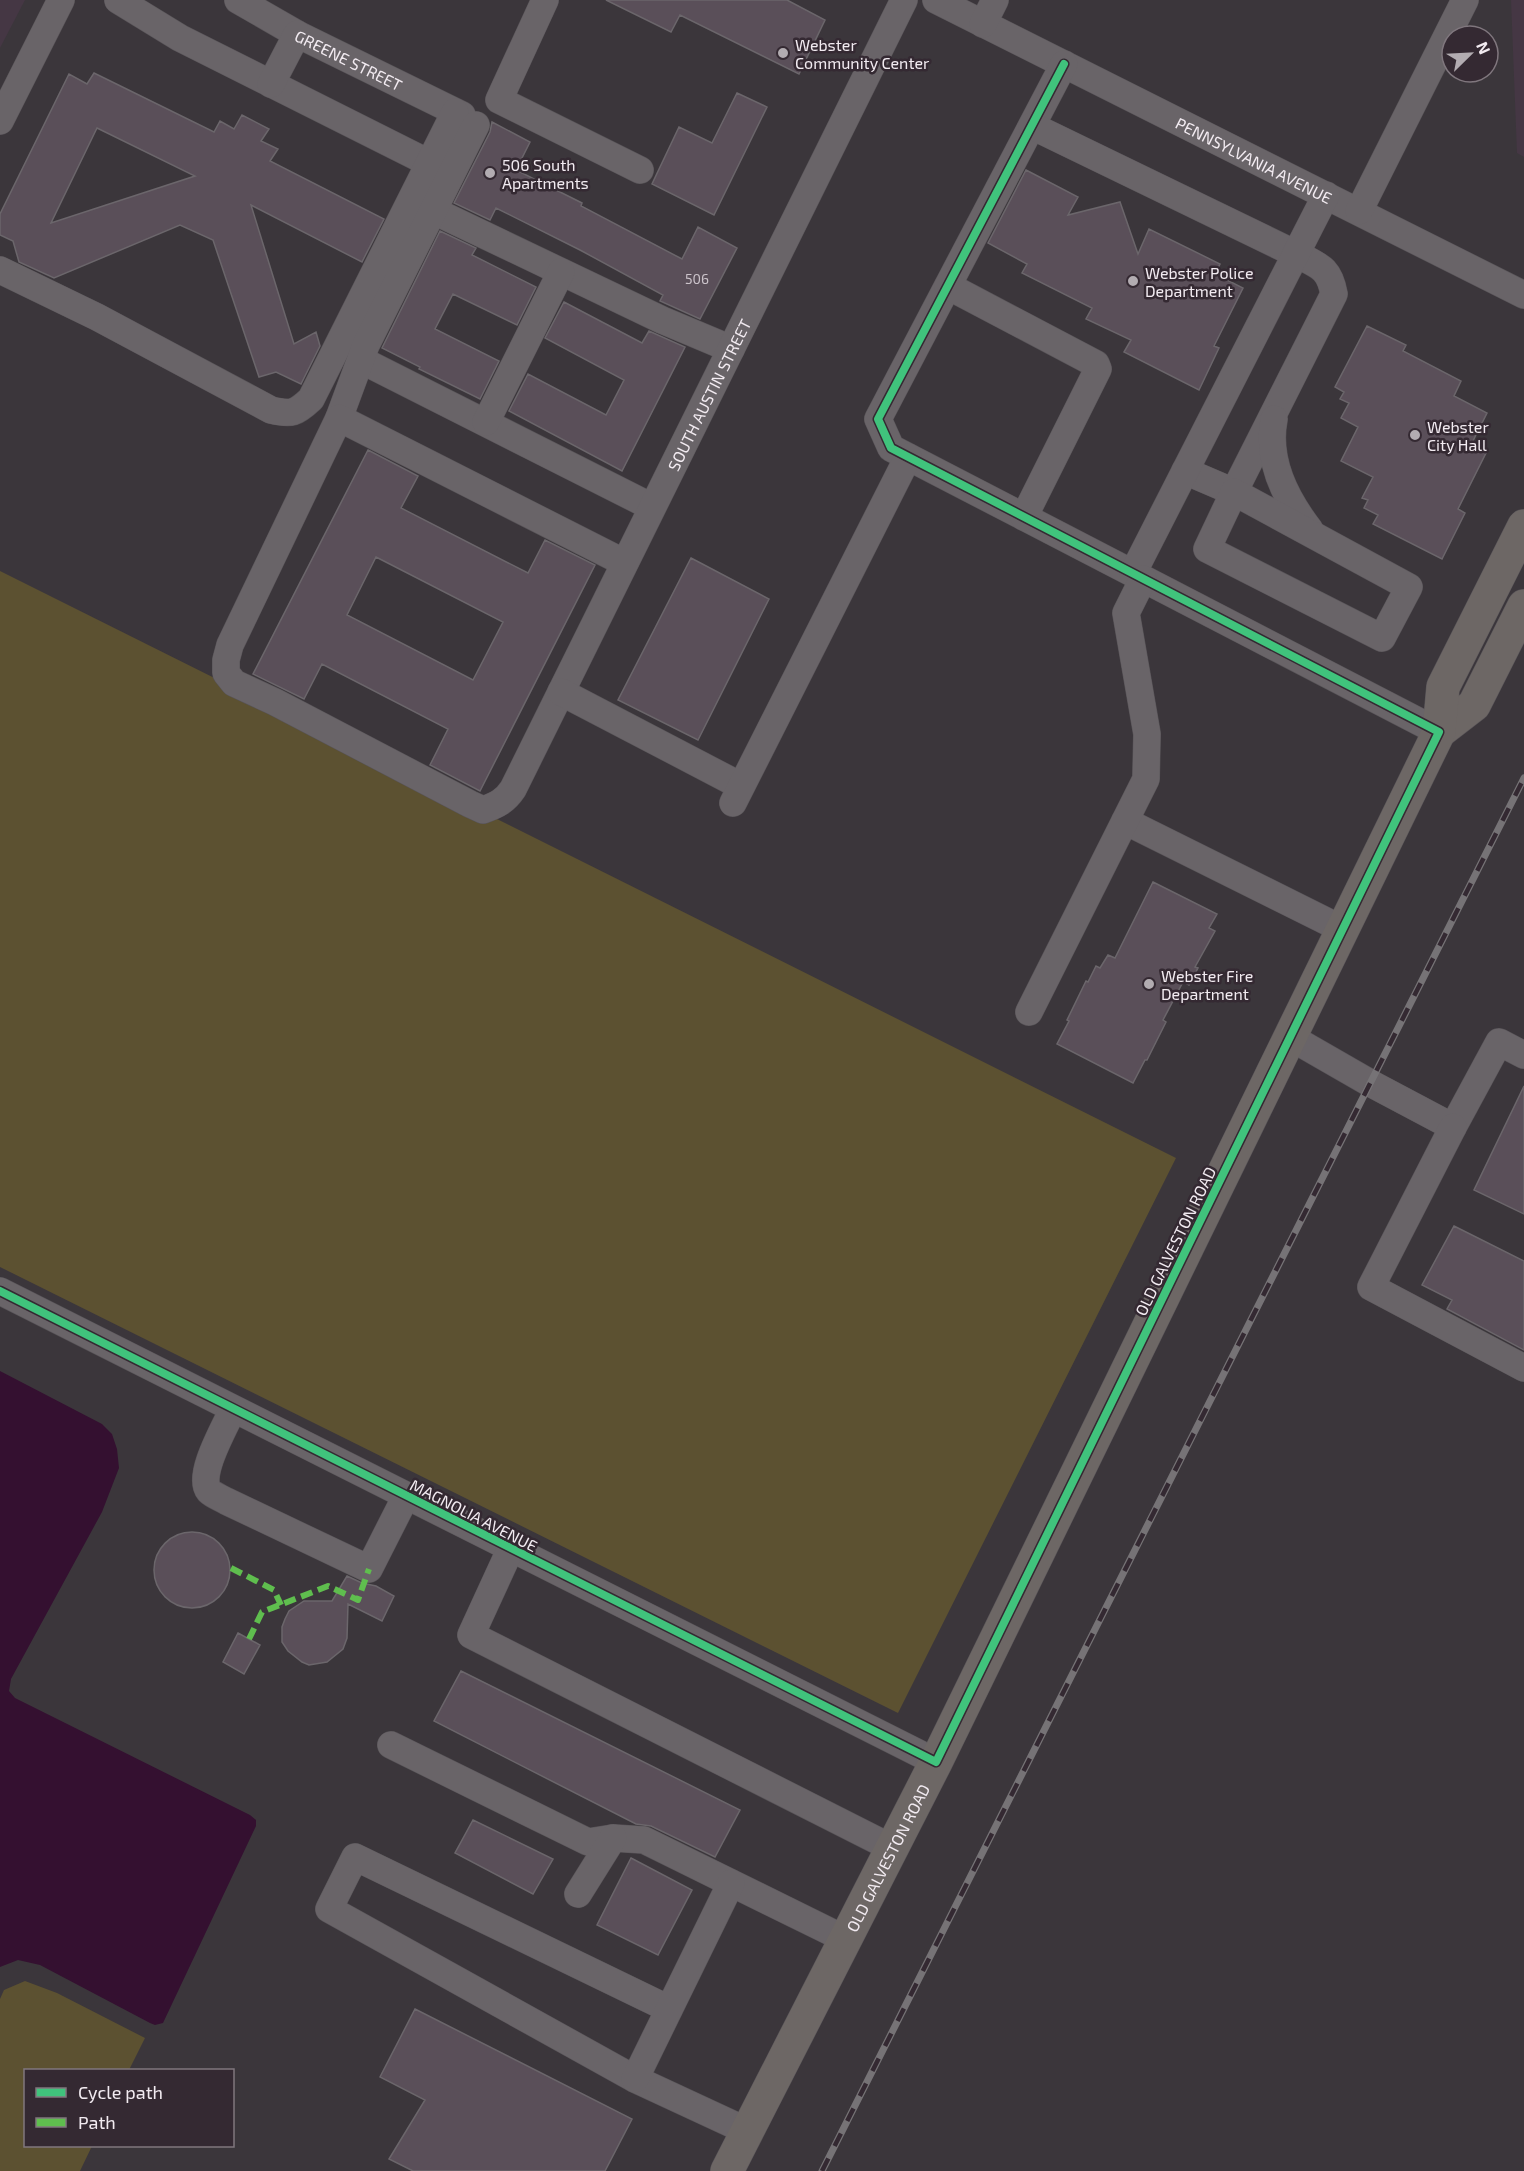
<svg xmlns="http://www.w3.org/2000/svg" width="1524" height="2171" viewBox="0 0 1524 2171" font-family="'Exo 2',sans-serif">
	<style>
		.built { fill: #453744 }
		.green { fill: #5c5131 }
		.water { fill: #341030 }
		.building { fill: #5a4f59; stroke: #6b666b; stroke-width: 1.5; fill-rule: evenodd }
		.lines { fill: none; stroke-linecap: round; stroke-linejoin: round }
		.minor-casing { stroke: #585458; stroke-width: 28 }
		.major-casing { stroke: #585458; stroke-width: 34 }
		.minor { stroke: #696468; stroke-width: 27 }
		.major { stroke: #6d6765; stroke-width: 33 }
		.rail-casing { stroke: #767376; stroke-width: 7 }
		.rail { stroke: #342932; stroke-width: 4.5; stroke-dasharray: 14; stroke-linecap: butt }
		.quiet { stroke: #5fbe4e; stroke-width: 6; stroke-dasharray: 12 6; stroke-linecap: butt }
		.cycleway-casing { stroke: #342932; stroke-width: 11 }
		.cycleway { stroke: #40c37c; stroke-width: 8 }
		.poi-dot { fill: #b2acb1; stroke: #342932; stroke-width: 2 }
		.labels { text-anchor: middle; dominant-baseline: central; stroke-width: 5; stroke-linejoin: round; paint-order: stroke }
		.number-label { font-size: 14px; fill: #ccc4cb }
		.poi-label { font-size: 16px; fill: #f2ebf1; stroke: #342932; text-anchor: start }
		.street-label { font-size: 16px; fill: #f2ebf1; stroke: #342932 }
	</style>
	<rect width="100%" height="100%" fill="#3b363b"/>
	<path class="built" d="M0,0h25l-25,48z
		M1511,0h13v157l-7,-4z"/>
	<path class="green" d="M0,571l1176,587 -278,555 -898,-446z
		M25,1981l32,12 88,45 -16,32h-103v76h66l-12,25h-80v-172l4,-9z"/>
	<path class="water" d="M0,1371l102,53 10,10 5,15 2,19 -17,44 -91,167 -2,12 6,7 235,117 6,5v6l-93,197 -8,2 -5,-2 -110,-58 -22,-5 -18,7z"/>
	<path class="building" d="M606,0h181l38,20 -26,54 -119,-59 -9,17z
		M94,73l120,59 6,-11 14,8 8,-14 27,14 -8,12 17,8 -8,12 114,58 -22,43 -111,-57 43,139 22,-12 4,14 -19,38 -25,-12 -17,5 -46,-137 -33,-15 -126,53 -35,-16 -6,-21 -13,-6v-21l69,-140 18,10zM97,128l98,48 -144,47z
		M737,93l30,14 -53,108 -62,-31 27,-57 33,16z
		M492,122l38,20 -14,28 66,33 -1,3 101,53 16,-32 39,21 -37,71 -40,-18 3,-6 -83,-45 -84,-42 -6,12 -36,-17 36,-71z
		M1026,170l52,27 -10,18 52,-13 18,52 11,-25 71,35 -5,10 28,14 -29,58 5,2 -20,42 -75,-38 7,-12 -45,-21 6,-11 -70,-35 5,-9 -39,-21z
		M440,231l36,17 -4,7 64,32 -19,38 -64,-31 -18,35 64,32 -19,38 -61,-30 1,-2 -38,-19z
		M564,302l78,41 7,-12 36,16 -63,124 -113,-60 19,-37 78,41 18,-35 -79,-42z
		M1367,326l39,19 -3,6 58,30 -7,15 33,17 -15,30 15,8 -29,58 7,4 -23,46 -69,-35 5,-9 -14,-7 4,-8 -6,-2 11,-21 -32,-16 17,-34 -17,-9 8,-15 -9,-4 4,-7 -9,-5z
		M368,450l50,26 -17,32 127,65 17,-33 50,25 -115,226 -50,-26 18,-36 -126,-65 -18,35 -51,-25zM376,557l127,65 -30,58 -126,-65z
		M691,558l78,41 -71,141 -80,-40z
		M1153,882l64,32 -8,14 6,3 -20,36 3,1 -9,17 -6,-3 -20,38 3,2 -19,38h-2l-12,23 -76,-39 12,-23 -2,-1 19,-39 2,1 8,-16 4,2 8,-13 7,3z
		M1524,1086v128l-50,-24z
		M1454,1226l70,35v89l-77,-41 5,-9 -30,-15z
		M154 1570a38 38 0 1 1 76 0a38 38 0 1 1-76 0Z
		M347,1576l15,7 14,3 18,10 -12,25 -34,-17 -1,34 -4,11 -16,13 -18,3 -7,-3 -14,-11 -6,-9v-15l3,-8 4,-8 15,-10h28z
		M238,1633l22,12 -16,29 -21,-12z
		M461,1671l279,139 -25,47 -64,-31 -15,-2 -202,-103z
		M473,1820l80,39 -20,35 -78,-41z
		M631,1858l61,32 -34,65 -61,-30z
		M415,2009l217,110 -27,52h-192l-24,-12 36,-59 -45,-23z"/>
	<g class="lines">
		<g class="minor-casing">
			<g id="minor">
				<path d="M118,0l62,38 249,125"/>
				<path id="s1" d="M238,0l59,34 165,81"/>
				<path d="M545,0l-46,100 141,70"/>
				<path id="s2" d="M936,0l588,295"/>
				<path d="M983,24l12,-24"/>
				<path d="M1064,64l-186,355 13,29 548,284"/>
				<path d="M271,84l26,-50"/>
				<path d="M0,121l61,-121"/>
				<path d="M1032,126l264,128c23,12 33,13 38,40l-100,198 -49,-21"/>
				<path d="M432,210l230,110 69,29"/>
				<path d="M1359,211l106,-211"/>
				<path d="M0,270l97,47 174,93c21,5 25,3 40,-11l144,-287"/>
				<path d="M948,286l148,78 2,5 -74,148"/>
				<path d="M361,360l291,147"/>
				<path d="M339,418l27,-73 110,-220"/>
				<path d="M1274,419c-8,41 11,79 36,111"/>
				<path d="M486,422l75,-150"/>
				<path d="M1234,492l175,95 -27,51 -175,-89z"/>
				<path id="s3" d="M625,563l-286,-145 -109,227 -4,15v13l8,10 41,19 195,102 13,6c14,-5 22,-9 30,-21l391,-789"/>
				<path d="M1133,573l193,-378"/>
				<path d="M561,692l180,94"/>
				<path d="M733,803l175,-346"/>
				<path d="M1125,821l217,108"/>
				<path d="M1029,1012l117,-233 1,-45 -21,-121 17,-34"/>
				<path d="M1290,1037l80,46 83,44 46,-85 25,13"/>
				<path d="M1453,1127l-82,160 153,81"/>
				<path d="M0,1291l936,471"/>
				<path d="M233,1409c-7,16 -37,67 -24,82 4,4 12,7 17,10l143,68 37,-73"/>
				<path d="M511,1548l-40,87 421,213"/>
				<path d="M391,1745l197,97 25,-4 31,2 201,99"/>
				<path d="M578,1894l35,-56"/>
				<path d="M669,2009l-314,-152 -26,52 306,170 112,52"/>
				<path d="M635,2079l96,-196"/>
			</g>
		</g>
		<g class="major-casing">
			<g id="major">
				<path d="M1439,732l35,-27 50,-99"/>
				<path id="s4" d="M727,2171l209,-409 503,-1030 4,-45 81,-161"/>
			</g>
		</g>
		<use href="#minor" class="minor"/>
		<use href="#major" class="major"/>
		<g class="rail-casing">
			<path id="rail" d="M822,2171l702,-1393"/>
		</g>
		<use href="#rail" class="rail"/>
		<path class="quiet" d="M231,1568l43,22 7,15
			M249,1639l13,-27 66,-26 30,14 11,-31"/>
		<g class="cycleway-casing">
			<path id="cycleway" d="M0,1291l936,471 503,-1030 -548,-284 -13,-29 186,-355"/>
		</g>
		<use href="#cycleway" class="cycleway"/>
	</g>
	<g class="poi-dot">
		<circle cx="783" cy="53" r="6"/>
		<circle cx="490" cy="173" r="6"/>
		<circle cx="1133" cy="281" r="6"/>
		<circle cx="1415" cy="435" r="6"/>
		<circle cx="1149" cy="984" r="6"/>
	</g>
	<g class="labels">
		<g class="number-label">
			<text x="697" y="278">506</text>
		</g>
		<g class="poi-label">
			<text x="795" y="44">Webster<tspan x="795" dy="18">Community Center</tspan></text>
			<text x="502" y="164">506 South<tspan x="502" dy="18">Apartments</tspan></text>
			<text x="1145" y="272">Webster Police<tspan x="1145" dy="18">Department</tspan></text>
			<text x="1427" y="426">Webster<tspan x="1427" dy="18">City Hall</tspan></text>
			<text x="1161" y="975">Webster Fire<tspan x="1161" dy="18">Department</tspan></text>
		</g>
		<g class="street-label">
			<text stroke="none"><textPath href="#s1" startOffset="126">GREENE STREET</textPath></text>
			<text stroke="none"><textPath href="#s2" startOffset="356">PENNSYLVANIA AVENUE</textPath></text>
			<text stroke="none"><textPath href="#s3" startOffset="1371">SOUTH AUSTIN STREET</textPath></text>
			<text transform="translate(1175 1241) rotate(-64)">OLD GALVESTON ROAD</text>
			<text transform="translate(474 1515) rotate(27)">MAGNOLIA AVENUE</text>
			<text stroke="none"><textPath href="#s4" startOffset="352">OLD GALVESTON ROAD</textPath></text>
		</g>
	</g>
	<rect x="24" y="2069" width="210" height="78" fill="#342932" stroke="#80777e" stroke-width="1.5"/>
	<rect x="36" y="2088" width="30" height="9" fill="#40c37c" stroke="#80777e" stroke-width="1.5"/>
	<text x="78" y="2099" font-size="18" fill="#f2ebf1">Cycle path</text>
	<rect x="36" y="2118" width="30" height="9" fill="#5fbe4e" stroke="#80777e" stroke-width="1.5"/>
	<text x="78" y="2129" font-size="18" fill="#f2ebf1">Path</text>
	<g transform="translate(1470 54) rotate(66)"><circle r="28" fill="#342932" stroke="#80777e" stroke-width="1.5"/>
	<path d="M0-4.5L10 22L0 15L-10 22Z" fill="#b2acb1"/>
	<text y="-9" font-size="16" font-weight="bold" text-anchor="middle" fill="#f2ebf1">N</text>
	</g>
</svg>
